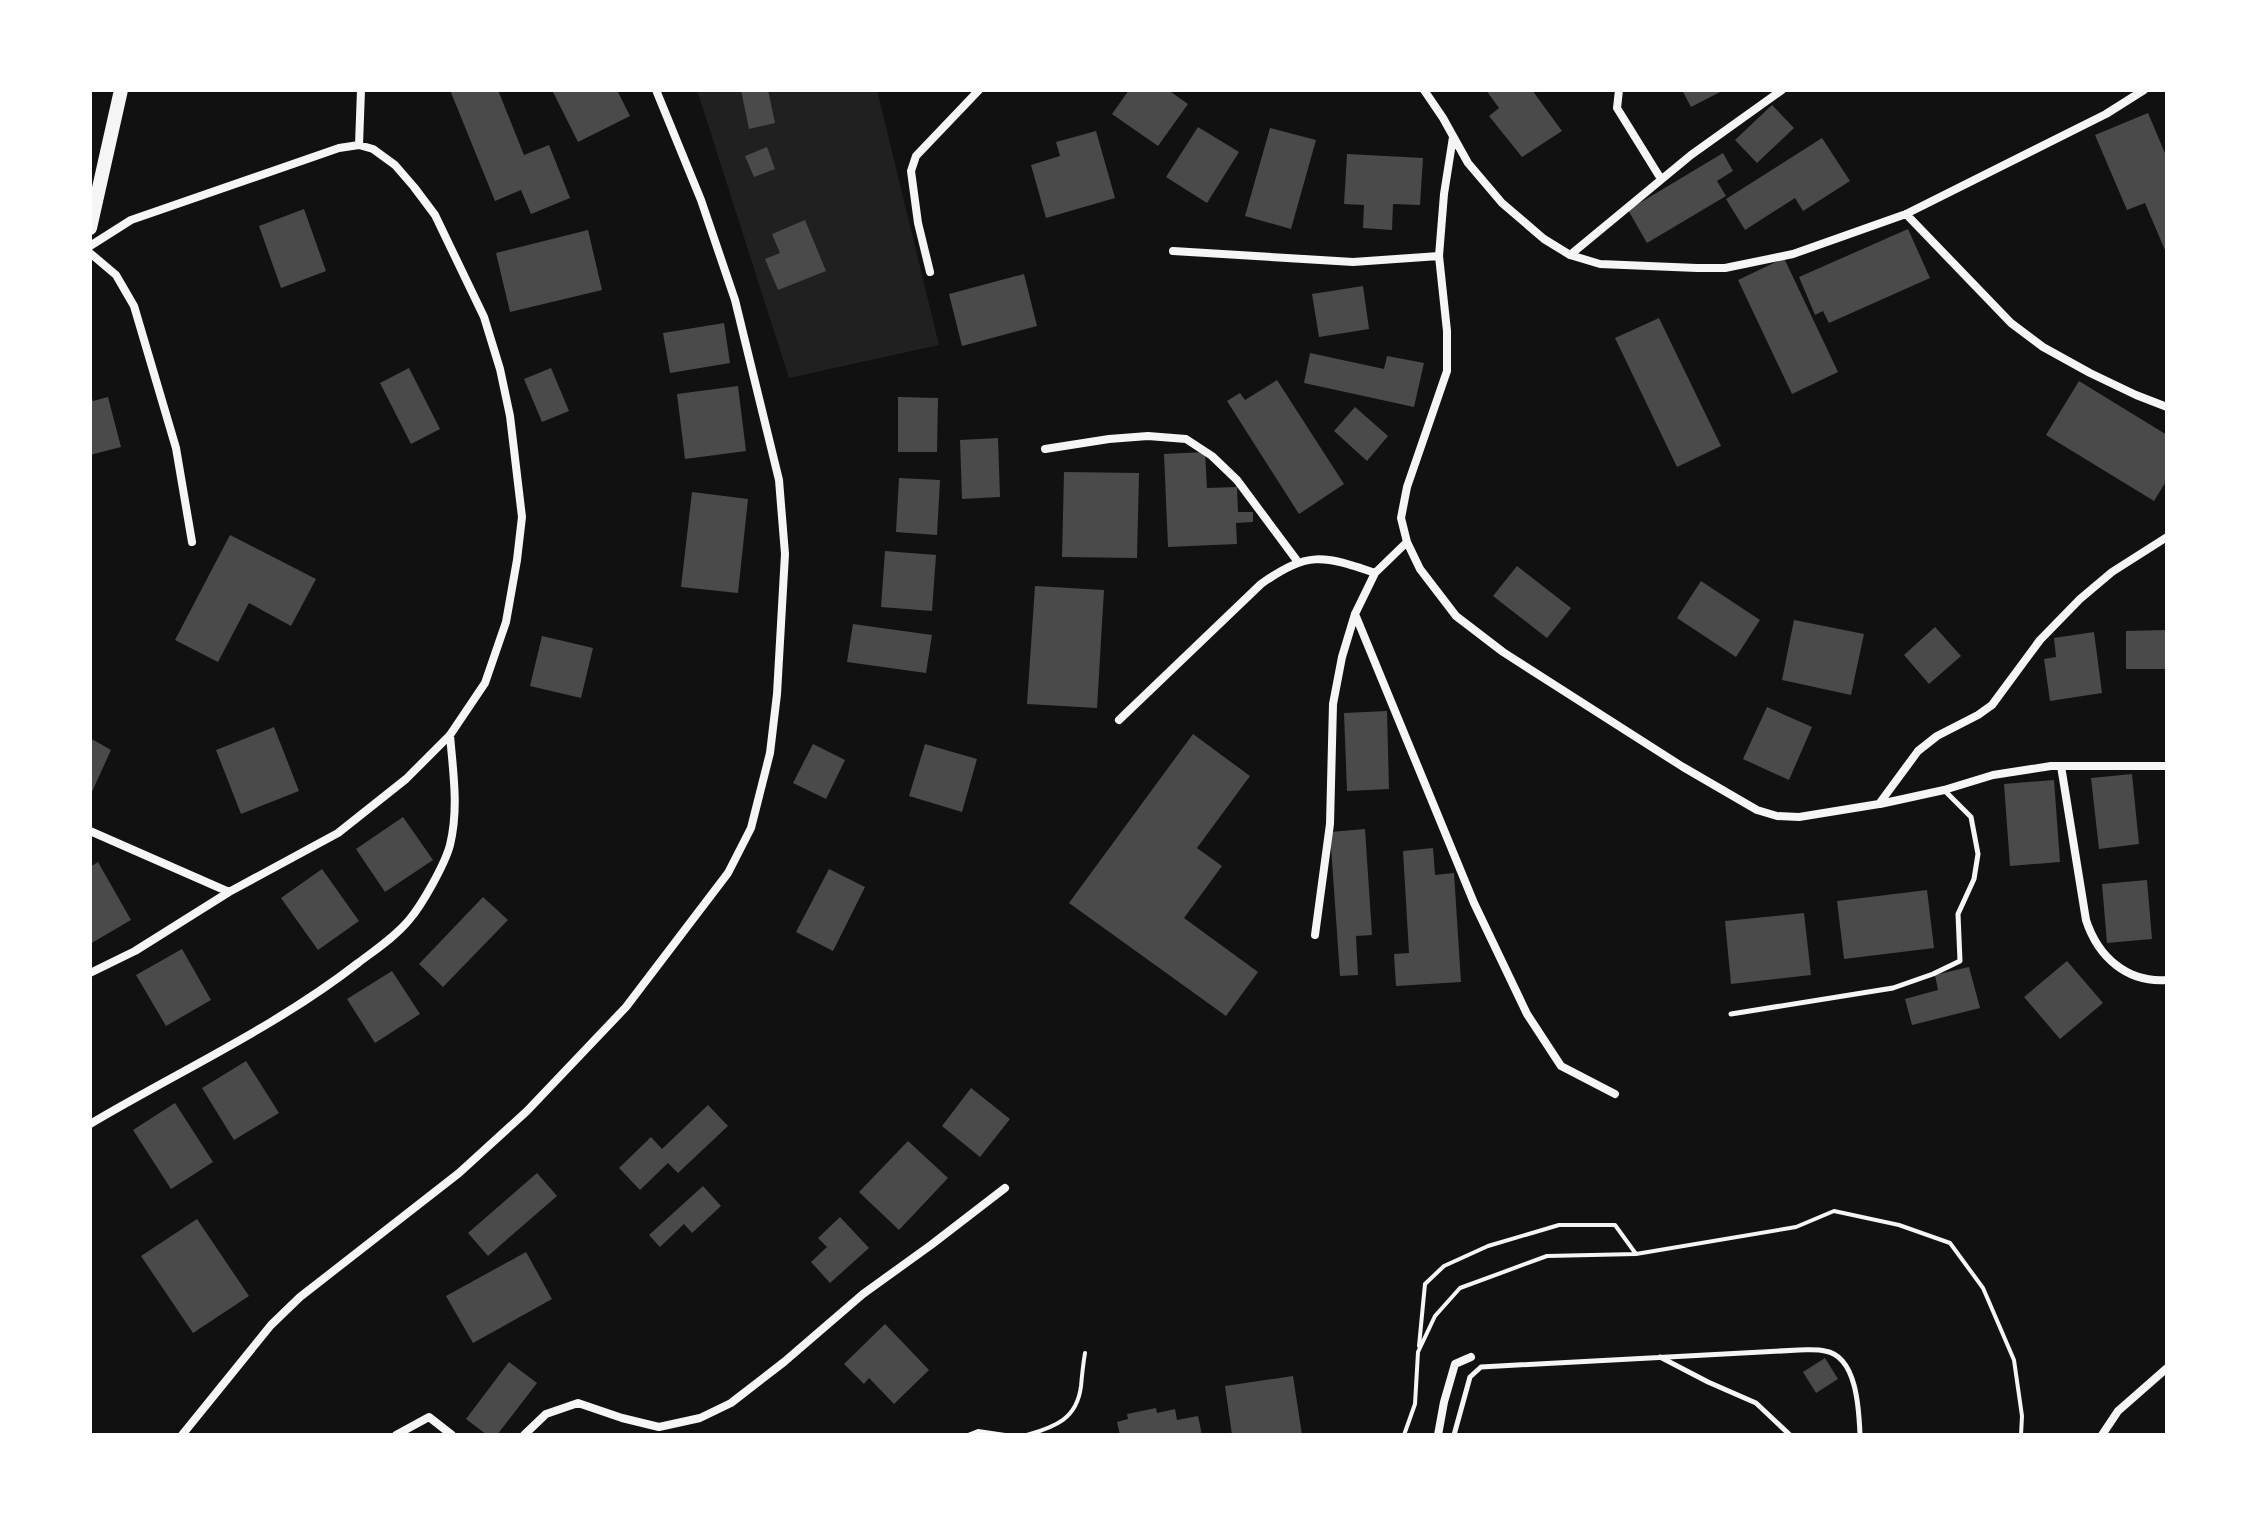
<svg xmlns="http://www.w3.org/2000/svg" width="2257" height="1525" viewBox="0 0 2257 1525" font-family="Lato,sans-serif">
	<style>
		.green { fill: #202020 }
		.building { fill: #4a4a4a }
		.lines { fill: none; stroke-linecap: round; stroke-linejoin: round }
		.path { stroke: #f5f5f5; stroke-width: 4 }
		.service { stroke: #f5f5f5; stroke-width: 5 }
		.minor { stroke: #f5f5f5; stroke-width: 8 }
		.secondary { stroke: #f5f5f5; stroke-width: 14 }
	</style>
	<rect width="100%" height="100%" fill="#111"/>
	<path class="green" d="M697,90h180l62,255 -150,33z"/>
	<path class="building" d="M450,90h48l26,65 25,-10 21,53 -39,16 -10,-24 -26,11z
		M552,90h65l13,26 -52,26z
		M741,90h27l7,33 -26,6z
		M1129,90h39l20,14 -30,42 -46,-32z
		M1486,90h46l30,41 -40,26 -33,-41 10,-8z
		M1682,90h42l-33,17z
		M1772,105l22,23 -37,35 -22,-23z
		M2148,113l19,45v97l-22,-52 -18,7 -32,-75z
		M1198,127l41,25 -32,51 -41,-26z
		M1270,128l46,12 -25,89 -46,-13z
		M1096,131l19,67 -69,20 -15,-53 29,-9 -4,-14z
		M1822,138l28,43 -47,30 -8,-13 -50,32 -19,-31z
		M767,147l8,22 -21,8 -9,-21z
		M1723,153l10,18 -16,10 9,15 -79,47 -19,-33z
		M1347,154l76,4 -3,47 -27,-1 -1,26 -29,-2 1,-23 -20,-1z
		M304,209l22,62 -45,17 -22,-62z
		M805,220l21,51 -48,19 -13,-31 15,-6 -8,-19z
		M1908,229l22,49 -101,45 -6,-12 -8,4 -16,-38z
		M588,230l14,60 -92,22 -14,-59z
		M1784,258l54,114 -46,22 -54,-114z
		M1024,274l13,52 -75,20 -13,-52z
		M1363,286l6,43 -50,8 -7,-43z
		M1659,318l62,128 -44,21 -62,-129z
		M724,323l6,40 -60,10 -7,-40z
		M1310,353l74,16 3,-13 37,7 -10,44 -110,-24z
		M409,368l31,61 -29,15 -31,-61z
		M551,368l18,43 -27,11 -18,-43z
		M1277,380l67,104 -45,30 -72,-113 13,-8 5,7z
		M2079,381l88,54v45l-13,21 -108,-66z
		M738,386l8,65 -61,8 -8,-65z
		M90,392l3,9 15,-4 13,50 -31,8z
		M898,397l40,1 -1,54h-39z
		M1355,407l33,29 -21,25 -33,-30z
		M998,438l2,59 -38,2 -2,-59z
		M1205,452l2,36 30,-1 1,25h15v10l-17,1 1,21 -69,3 -4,-93z
		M1064,472l75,1 -2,85 -75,-1z
		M899,478l41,2 -3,55 -41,-3z
		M692,492l56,7 -10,94 -57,-6z
		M230,535l86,44 -25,47 -42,-23 -31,59 -43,-22z
		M885,551l51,4 -4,56 -51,-4z
		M1517,566l54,42 -24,30 -54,-42z
		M1701,581l59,39 -24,37 -59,-39z
		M1035,586l69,4 -7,118 -70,-4z
		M1794,620l70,14 -13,61 -69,-15z
		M853,624l79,11 -6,38 -79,-11z
		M1935,627l26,29 -32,28 -25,-29z
		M2167,630v39h-41v-38z
		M2094,632l8,61 -52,8 -6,-42 12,-2 -2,-19z
		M542,636l51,12 -12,50 -51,-12z
		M1767,707l45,20 -23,53 -46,-21z
		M1387,711l2,78 -42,2 -3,-78z
		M274,727l25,64 -58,23 -25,-64z
		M1193,734l57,42 -53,72 25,18 -38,52 74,54 -32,44 -157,-113z
		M90,738l21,12 -21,46z
		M813,744l32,16 -19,39 -33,-16z
		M925,744l52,15 -15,53 -53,-16z
		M2132,774l7,70 -40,5 -8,-71z
		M2054,780l6,82 -50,4 -6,-82z
		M403,817l30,43 -48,32 -29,-43z
		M1365,829l7,106 -16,1 2,39 -18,1 -10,-144z
		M1433,848l2,27 19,-2 7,109 -65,4 -2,-32 15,-1 -6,-102z
		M98,862l33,58 -41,24v-77z
		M322,869l37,52 -41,29 -37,-52z
		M829,869l36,18 -32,64 -37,-19z
		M2147,880l5,59 -45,4 -5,-59z
		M1927,890l7,58 -90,11 -7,-58z
		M483,897l25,23 -65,67 -24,-23z
		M1804,913l7,62 -80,9 -6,-63z
		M182,949l29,51 -45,26 -30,-51z
		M2067,961l36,42 -43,36 -36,-42z
		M1969,967l11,41 -68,17 -7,-26 33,-9 -3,-15z
		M392,971l28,43 -45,29 -28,-44z
		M246,1061l33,52 -45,27 -32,-52z
		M971,1088l39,31 -30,38 -38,-31z
		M175,1103l38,59 -42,27 -38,-59z
		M708,1105l20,21 -50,47 -10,-10 -28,27 -21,-22 32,-31 11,12z
		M908,1141l40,37 -49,52 -40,-38z
		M537,1173l20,23 -69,60 -20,-23z
		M703,1186l18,20 -29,27 -8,-9 -24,23 -11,-12z
		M840,1217l29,31 -39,35 -19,-21 16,-15 -9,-9z
		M197,1219l52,77 -56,37 -52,-77z
		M526,1252l26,47 -79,44 -27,-47z
		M885,1324l44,46 -35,34 -25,-26 -5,6 -20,-20z
		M1825,1358l13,21 -22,14 -13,-21z
		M509,1362l28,21 -40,52h-10l-21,-16z
		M1293,1376l9,59h-70l-7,-49z
		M1156,1408l1,5 18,-4 2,11 21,-4 4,19h-82l-3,-13 11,-3 -1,-5z"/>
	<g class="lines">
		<path class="path" d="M1419,1346l6,-62 19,-18 44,-20 71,-21h56l21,29
			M968,1435l10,-4 27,4
			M1027,1435c28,-8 50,-16 54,-49 1,-11 2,-21 4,-33
			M1404,1435l11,-31 3,-52 17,-36 25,-28 87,-32 89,-2 160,-27 38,-16 65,14 51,18 33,45 31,72 8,56 -1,19"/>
		<path class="service" d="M1731,1014l162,-26 40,-14 27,-13 -2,-47 16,-35 4,-25 -7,-37 -27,-27
			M1660,1357l48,25 48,21 34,32
			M1454,1435l16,-58 11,-10 318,-17c9,0 18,-1 26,1 32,5 34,59 35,84"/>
		<path class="minor" d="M1424,90l19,28 25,45 34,40 42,36 26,16 30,9 97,4h28l68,-14 113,-40 200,-100 38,-24
			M1619,90l-2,18 44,71
			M1453,137l-9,57 -5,62 8,75v40l-40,116 -6,31 6,24 13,27 36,47 47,36 180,115 74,43 20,6 22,1 80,-13 39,-53 19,-15 41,-21 14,-10 48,-65 40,-41 32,-27 55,-35
			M359,145l2,-55
			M1906,214l105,109 32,24 47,26 46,22 31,12
			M90,246l41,-26 208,-72 20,-3 14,4 22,16 19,22 21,28 49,102 16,52 10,47 12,101 -5,43 -11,62 -21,61 -35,52 -44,44 -68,54 -109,59 -94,59 -45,22
			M1173,251l180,11 86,-6
			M90,253l26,22 18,31 42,142 16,94
			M1570,255l121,-100 91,-65
			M930,272l-12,-49 -7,-52 5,-15 63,-66
			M1045,449l64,-10 39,-3 38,3 26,17 25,24 61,82
			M1355,614l119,289 53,111 34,52 54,28
			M1119,720l142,-136c47,-33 61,-29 114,-11
			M2061,766l25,154c12,37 41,63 81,60
			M1880,804l64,-14 49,-15 58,-9h116
			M90,831l139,61
			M1315,935l15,-111 3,-120 9,-47 13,-43 20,-41 32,-31
			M90,1124c89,-53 186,-97 268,-161 17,-13 37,-26 51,-43 13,-15 36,-56 41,-75 9,-37 3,-73 0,-110
			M182,1435l89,-110 29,-28 159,-124 68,-62 99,-104 102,-134 23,-45 19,-75 7,-59 8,-140 -6,-74 -44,-180 -34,-100 -45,-110
			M396,1435l33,-18 23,18
			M524,1435l22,-21 32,-11 44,15 37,9 41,-9 31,-15 53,-41 79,-68 68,-49 74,-57
			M1438,1435l6,-33 11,-38 16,-7
			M2102,1435l16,-24 49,-43"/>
		<path class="secondary" d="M90,228l31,-138"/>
	</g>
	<rect width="2257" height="1525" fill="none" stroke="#ffffff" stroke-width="184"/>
</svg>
